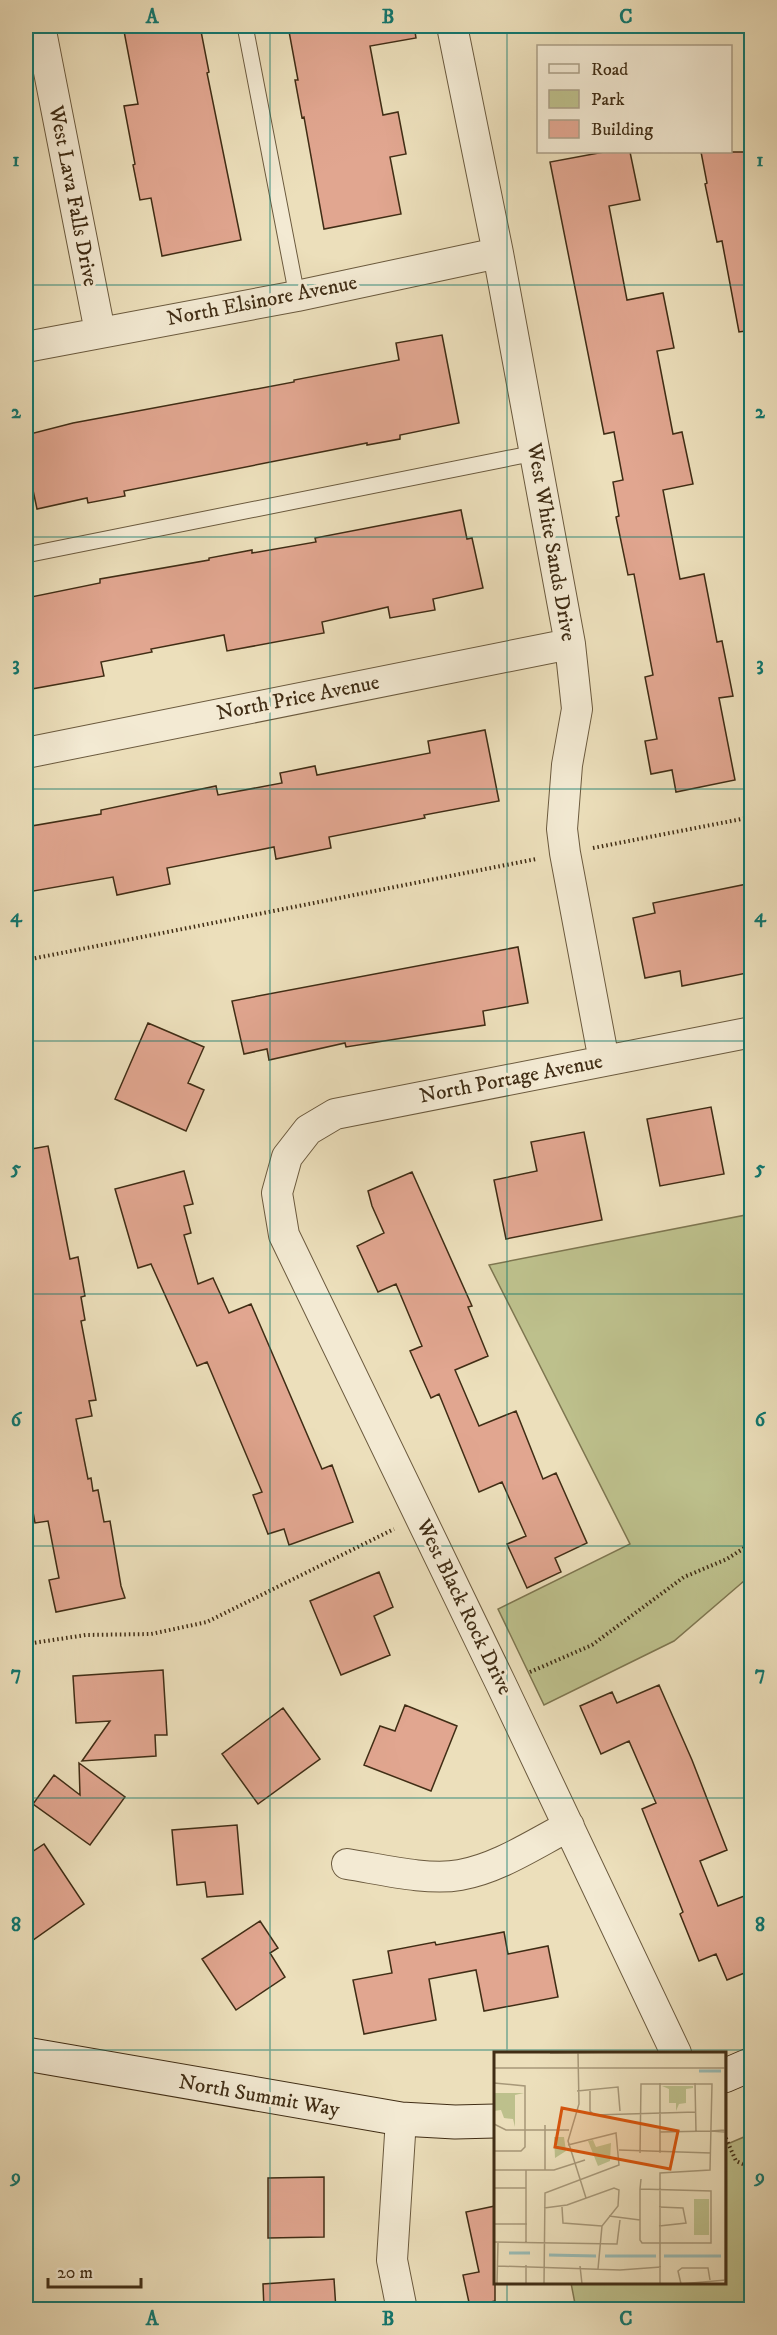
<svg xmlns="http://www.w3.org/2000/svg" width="777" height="2335" viewBox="0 0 777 2335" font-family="'IM FELL DW Pica',serif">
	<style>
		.green { fill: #bdc08c; stroke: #7e7650; stroke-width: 1.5 }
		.building { fill: #e1a690; stroke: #402d15; stroke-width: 1.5 }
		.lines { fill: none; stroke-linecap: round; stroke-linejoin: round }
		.lane-casing { stroke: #6b5a3e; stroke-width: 17 }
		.street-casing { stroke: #6b5a3e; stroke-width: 32 }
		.secondary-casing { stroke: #402d15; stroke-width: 35 }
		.path { stroke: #402d15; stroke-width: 4; stroke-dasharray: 1.5 3; stroke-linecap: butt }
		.lane { stroke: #f3ead3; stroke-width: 15 }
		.street { stroke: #f3ead3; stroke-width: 30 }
		.secondary { stroke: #f3ead3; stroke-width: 33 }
		.grid { fill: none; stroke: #0f766e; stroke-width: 1.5; stroke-opacity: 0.55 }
		.labels { text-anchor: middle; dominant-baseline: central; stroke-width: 6; stroke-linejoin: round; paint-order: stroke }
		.street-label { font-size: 21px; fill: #402d15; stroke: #f3ead3 }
		.inset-river { fill: none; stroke: #99bcb6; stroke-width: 3 }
		.inset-road { fill: none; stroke: #a79879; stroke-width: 1.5 }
		.view { fill: #d7550d; fill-opacity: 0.15; stroke: #d7550d; stroke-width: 3 }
		.inset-edge { fill: none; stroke: #402d15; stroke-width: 3 }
		.neatline { fill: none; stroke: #0f766e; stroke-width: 2 }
		.grid-label { font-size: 20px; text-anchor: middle; font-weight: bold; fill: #0f766e }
	</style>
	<rect width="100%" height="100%" fill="#ecdfbb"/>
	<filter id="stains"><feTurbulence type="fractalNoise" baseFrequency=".00333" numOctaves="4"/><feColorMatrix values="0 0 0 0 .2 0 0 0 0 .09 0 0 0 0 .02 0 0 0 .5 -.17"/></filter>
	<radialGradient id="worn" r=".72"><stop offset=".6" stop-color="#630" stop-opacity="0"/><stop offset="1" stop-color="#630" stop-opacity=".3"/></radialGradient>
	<path class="green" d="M751,1214v361l-77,66 -130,64 -46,-96 132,-65 -141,-279z
		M751,2134v175h-175l-5,-26 153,-1 1,-137z"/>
	<path class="building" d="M123,26h77l9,46 -2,1 34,167 -79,16 -11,-58 -11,2 -7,-35 2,-1 -11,-58 14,-2z
		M288,26h126l2,12 -46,8 13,69 15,-3 8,42 -16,3 11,57 -77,15 -20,-112 -2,1 -7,-38h3z
		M604,152h26l10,48 -31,6 18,94 36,-7 11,55 -17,3 16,83 9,-2 11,52 -30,6 17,89 24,-5 13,68 5,-1 11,55 -14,2 16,82 -59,12 -4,-22 -21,4 -6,-33 12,-2 -12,-62 8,-2 -19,-101 -6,1 -12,-58 3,-1 -6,-34 10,-2 -9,-48 -10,2 -54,-272z
		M701,152h51v178l-13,2 -17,-91 -5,1 -12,-58 2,-1z
		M442,335l17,88 -59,12v4l-33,6v-2l-243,48 1,5 -37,7 -1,-5 -50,11 -11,-52v-22l47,-12 221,-41v-2l105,-20 -3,-17z
		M461,510l6,29 5,-1 11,50 -50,11 2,11 -45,8 -2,-11 -66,15 2,11 -97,18 -3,-16 -73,14 1,3 -51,10 3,14 -78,14v-92l74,-15v-4l109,-19v-2l43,-8v3l64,-11 -1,-4z
		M485,730l14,71 -75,14 1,3 -96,19 2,11 -55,11 -2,-12 -107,21 3,16 -53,11 -4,-18 -85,15 -2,-14v-51l75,-13v-4l115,-24 2,9 64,-12 -2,-10 35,-7 2,9 113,-22 -2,-12z
		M752,883v89l-70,14 -2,-15 -35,7 -12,-60 22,-5 -2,-10z
		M518,947l10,56 -45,8 2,14 -139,22 -1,-4 -76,17 -2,-11 -23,5 -12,-53z
		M148,1023l56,24 -16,36 16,7 -18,41 -71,-32z
		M711,1107l13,67 -64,12 -13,-67z
		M584,1132l18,88 -96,19 -12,-59 43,-9 -6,-29z
		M48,1146l22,113 8,-2 7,39 -4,1 4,23 -4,1 15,79 -7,1 3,15 -16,3 12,60 3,-1 2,13 5,-1 6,32 6,-1 11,65 4,12 -69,14 -7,-32 10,-2 -11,-57 -13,2 -9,-50v-323z
		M184,1171l9,33 -9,2 7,27 -7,2 14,49 15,-6 16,35 22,-9 71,165 10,-4 21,57 -64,23 -5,-16 -16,5 -15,-39 9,-3 -55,-130 -10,4 -46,-102 -13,4 -23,-79z
		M412,1172l60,134 -4,1 20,49 -33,14 24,56 37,-15 27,68 13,-6 31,70 -32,15 6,14 -34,16 -20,-44 19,-8 -24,-54 -23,10 -40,-98 -8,4 -21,-47 12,-5 -26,-62 -18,8 -21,-46 27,-13 -12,-27 -4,-15z
		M379,1572l14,35 -19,9 16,39 -49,20 -31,-74z
		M163,1670l4,65h-12l1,21 -74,5 28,-40 -34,2 -3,-47z
		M659,1685l33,75 35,90 -27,11 18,45 34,-13v77l-25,10 -11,-26 -17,7 -19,-47 3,-2 -41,-103 14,-6 -27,-62 -28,13 -21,-48 32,-14 5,11z
		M405,1705l52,21 -26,65 -67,-26 16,-39 15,5z
		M283,1708l37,51 -62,45 -36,-50z
		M79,1763l46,34 -35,48 -57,-41 21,-29 26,20z
		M237,1825l6,69 -36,3 -2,-15 -28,3 -5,-55z
		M44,1844l40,60 -58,41v-89z
		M260,1921l18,27 -8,5 15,24 -49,33 -34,-51z
		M504,1932l4,22 40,-8 10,51 -74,14 -8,-41 -47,9 7,41 -72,14 -11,-54 39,-7 -4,-22 47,-9 1,3z
		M324,2177v60l-56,1v-60z
		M495,2206v95l-25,6 -7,-32 16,-3 -13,-60z
		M334,2279l2,31h-72l-1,-26z"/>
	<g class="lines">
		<g class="lane-casing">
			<path id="lane" d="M245,26l52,270
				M26,555l509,-102"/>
		</g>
		<g class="street-casing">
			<path id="street" d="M40,26l60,306
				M452,26l46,227 72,391 7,65 -10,56 -5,64 3,24 39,208
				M26,347l271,-51 201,-43
				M26,753l544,-109
				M347,1864c33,5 80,17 113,11 39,-7 74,-31 109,-49
				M676,2053l-175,-369 -217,-449 -7,-42 10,-36 21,-27 27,-16 417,-82
				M401,2119l-9,141 10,50"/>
		</g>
		<g class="secondary-casing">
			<path id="secondary" d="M26,2054l375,65 54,3 40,-1
				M724,2076l28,-12"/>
		</g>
		<path class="path" d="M593,848l159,-31
			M26,960l510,-101
			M26,1644l60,-9 65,-1 56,-12 187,-93
			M530,1672l62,-27 92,-68 43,-18 25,-16
			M724,2134l12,27 16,7"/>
		<use href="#lane" class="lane"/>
		<use href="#street" class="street"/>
		<use href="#secondary" class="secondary"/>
	</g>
	<path class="grid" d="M270,26v2284M507,26v2027M26,285h726M26,537h726M26,789h726M26,1041h726M26,1294h726M26,1546h726M26,1798h726M26,2050h726M507,2282v28"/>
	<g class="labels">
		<g class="street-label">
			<text transform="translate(73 196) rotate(79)">West Lava Falls Drive</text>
			<text transform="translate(262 301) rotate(-11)">North Elsinore Avenue</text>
			<text transform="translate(551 542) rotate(80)">West White Sands Drive</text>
			<text transform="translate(298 698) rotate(-11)">North Price Avenue</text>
			<text transform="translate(511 1079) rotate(-11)">North Portage Avenue</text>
			<text transform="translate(464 1607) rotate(64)">West Black Rock Drive</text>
			<text transform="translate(259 2096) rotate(10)">North Summit Way</text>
		</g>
	</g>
	<g transform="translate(494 2052)">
		<rect width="232" height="232" fill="#ecdfbb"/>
		<path d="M168,34h31v2l-7,1v14l-7,1 -3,7v-8h-7v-14zM0,41h30l-9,2v32l-2,-8 -9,-1 -3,-8 -7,1zM60,85h10l2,14 -11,7zM99,88l3,7 15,-4 -1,18 -12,5 -10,-25zM200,147h15v36h-15z" fill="#bdc08c"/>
		<path class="inset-river" d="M205,19h22M15,201h21M55,203l47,1M111,204h51M170,204h57"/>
		<path class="inset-road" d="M56,1l69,-1M84,1l1,51 -11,37 18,57M0,16h233M0,31l31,3v61l-4,4h-27M166,31v70M201,31l1,49M83,39l41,-4 2,24M96,39v20l4,4 102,-3M0,72l12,6h63M51,73v45M231,78l-14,1 14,1M166,80l51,-1M125,98l92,3M146,101l1,-69h71l-2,86 -50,3v111M0,118h60l31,-10M32,118v72M0,136h32M146,137l71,2v52h-69l-2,-3v-51l1,-10M68,155l1,16 39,3M50,156l23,-3 47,-17 5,2 -1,16 -16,20 -4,43M115,164l31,4M0,172h33M165,174l27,-3 -3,-15 -24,-1M0,190l123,2 3,-24M32,213v19M4,214l122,4 41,-3M86,214l2,18M3,232l1,-42M50,232l1,-91 74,-28 -3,-32 -48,12M186,232l46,-4M187,232l-3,-13 4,-3h26l2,12M231,232v-232"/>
		<path class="view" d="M68,56l116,23 -8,38 -115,-22z"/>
		<rect width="232" height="232" class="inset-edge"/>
	</g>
	<rect width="777" height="2335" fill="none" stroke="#ecdfbb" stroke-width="66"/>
	<rect x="537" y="45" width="195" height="108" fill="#f3ead3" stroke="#ab9e87" stroke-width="1.5"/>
	<rect x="549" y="64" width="30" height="9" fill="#f3ead3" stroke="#ab9e87" stroke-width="1.5"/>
	<text x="591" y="75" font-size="18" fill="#402d15">Road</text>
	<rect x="549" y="90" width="30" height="18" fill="#bdc08c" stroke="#ab9e87" stroke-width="1.5"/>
	<text x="591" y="105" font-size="18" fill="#402d15">Park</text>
	<rect x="549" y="120" width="30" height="18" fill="#e1a690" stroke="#ab9e87" stroke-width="1.5"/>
	<text x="591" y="135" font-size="18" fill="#402d15">Building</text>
	<path d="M48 2278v9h93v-9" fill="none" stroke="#402d15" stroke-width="3"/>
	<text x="57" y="2278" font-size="18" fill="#402d15" stroke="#f3ead3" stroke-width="4.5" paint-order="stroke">20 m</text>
	<rect x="33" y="33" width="711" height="2269" class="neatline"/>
	<g class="grid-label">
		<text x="152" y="23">A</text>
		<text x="388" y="23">B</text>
		<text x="626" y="23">C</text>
		<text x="16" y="166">1</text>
		<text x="760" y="166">1</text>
		<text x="16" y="418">2</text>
		<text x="760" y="418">2</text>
		<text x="16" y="670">3</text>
		<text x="760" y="670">3</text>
		<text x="16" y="922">4</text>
		<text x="760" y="922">4</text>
		<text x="16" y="1174">5</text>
		<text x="760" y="1174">5</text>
		<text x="16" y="1426">6</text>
		<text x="760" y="1426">6</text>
		<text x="16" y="1679">7</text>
		<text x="760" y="1679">7</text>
		<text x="16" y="1931">8</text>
		<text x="760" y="1931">8</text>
		<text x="16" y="2183">9</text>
		<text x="760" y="2183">9</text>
		<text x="152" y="2325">A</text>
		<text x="388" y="2325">B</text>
		<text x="626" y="2325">C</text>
	</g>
	<rect width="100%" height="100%" filter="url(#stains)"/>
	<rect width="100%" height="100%" fill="url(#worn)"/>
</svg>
